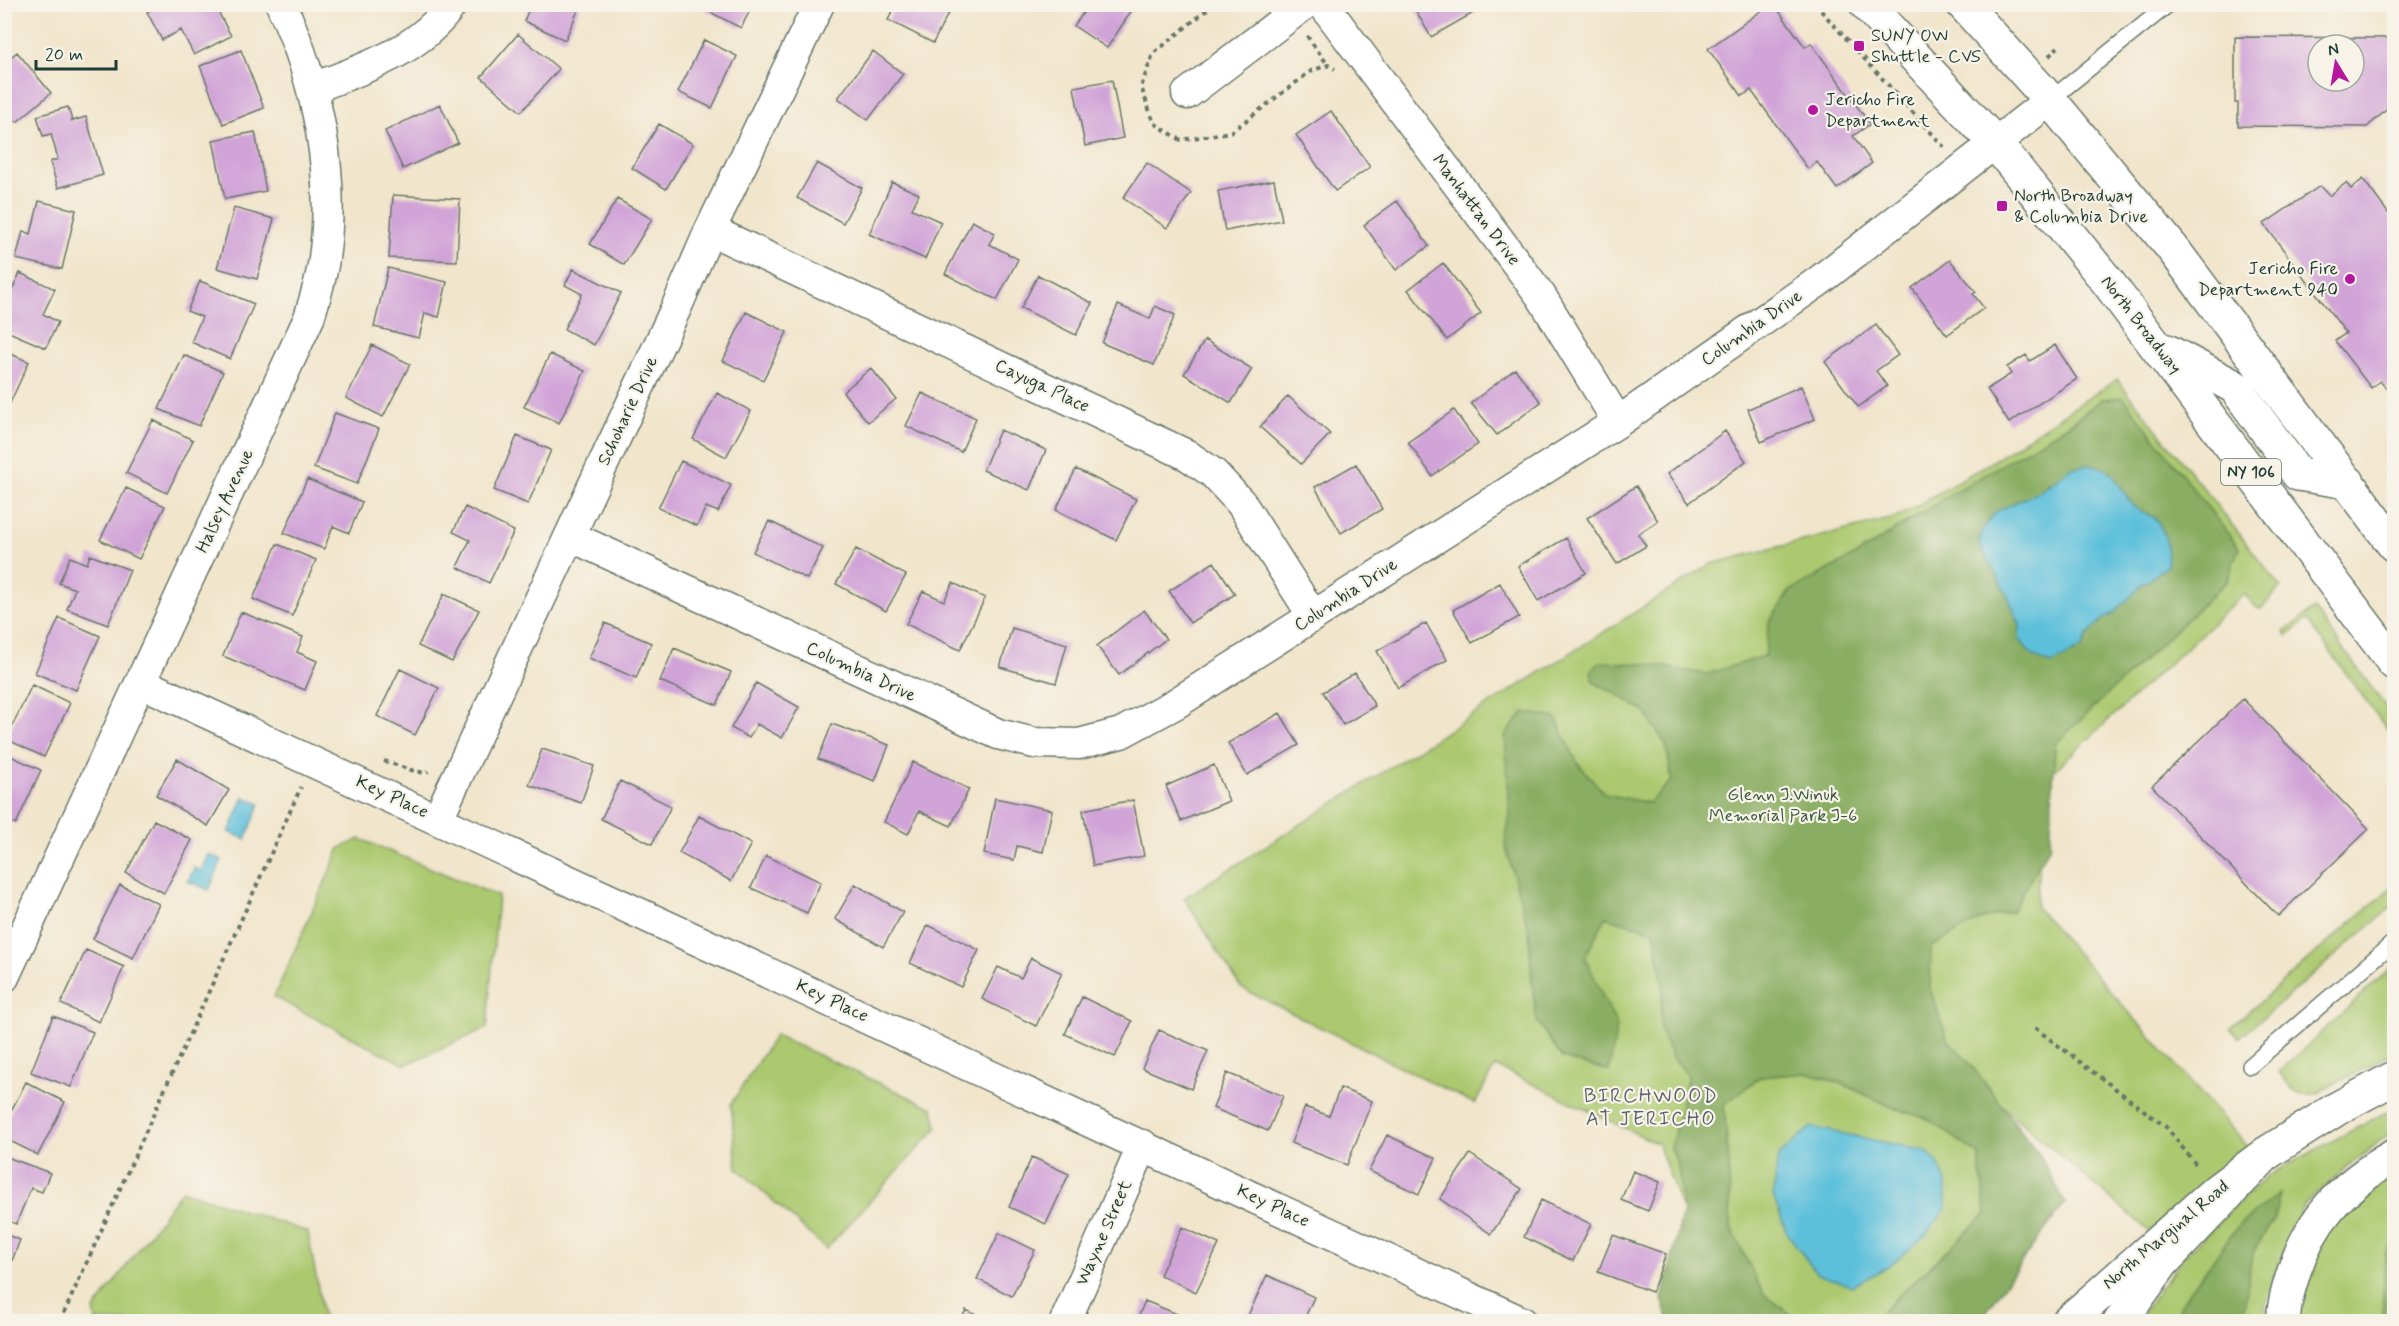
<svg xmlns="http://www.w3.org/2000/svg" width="2399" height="1326" viewBox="0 0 2399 1326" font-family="Mynerve,sans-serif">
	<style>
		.green { fill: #acc96f; stroke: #668352; stroke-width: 1.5 }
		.forest { fill: #89ad62; stroke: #54754b; stroke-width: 1.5; fill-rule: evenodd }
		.water { fill: #5dc0db; stroke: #3e7e88; stroke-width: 1.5 }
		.building { fill: #d1a4d8; fill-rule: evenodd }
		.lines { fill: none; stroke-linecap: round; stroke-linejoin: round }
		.lane-casing { stroke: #687869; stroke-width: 18 }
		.street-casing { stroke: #687869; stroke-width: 33 }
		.secondary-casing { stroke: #687869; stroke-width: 36 }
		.primary-casing { stroke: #687869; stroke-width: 36 }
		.highway-casing { stroke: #687869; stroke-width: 36 }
		.path { stroke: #687869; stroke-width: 4; stroke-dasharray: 4.5 4.5; stroke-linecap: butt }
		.lane { stroke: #fff; stroke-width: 15 }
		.street { stroke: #fff; stroke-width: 30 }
		.secondary { stroke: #fff; stroke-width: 33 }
		.primary { stroke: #fff; stroke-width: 33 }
		.highway { stroke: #fff; stroke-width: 33 }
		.poi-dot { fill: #b5179e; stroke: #f7f3e8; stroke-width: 2 }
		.labels { text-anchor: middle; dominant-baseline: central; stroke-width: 4.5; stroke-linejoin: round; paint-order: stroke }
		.shield { fill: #f7f3e8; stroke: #60746a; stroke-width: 1.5 }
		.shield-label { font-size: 16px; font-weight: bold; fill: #1f3d34 }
		.poi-label { font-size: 18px; fill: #1f3d34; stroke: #f7f3e8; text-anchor: start }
		.street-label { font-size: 18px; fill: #1f3d34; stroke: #f7f3e8 }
		.park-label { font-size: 18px; fill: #3b5940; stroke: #f7f3e8 }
		.neighbourhood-label { font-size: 20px; letter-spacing: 1.5px; fill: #5d616d; stroke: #f7f3e8 }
	</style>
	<rect width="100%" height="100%" fill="#f7f3e8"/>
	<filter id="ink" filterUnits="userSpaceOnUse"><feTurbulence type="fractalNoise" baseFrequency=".0167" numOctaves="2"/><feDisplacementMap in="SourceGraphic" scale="12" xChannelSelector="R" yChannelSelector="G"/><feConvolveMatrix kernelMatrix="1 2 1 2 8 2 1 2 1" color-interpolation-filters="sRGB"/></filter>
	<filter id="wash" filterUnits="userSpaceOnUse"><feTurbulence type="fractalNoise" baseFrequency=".008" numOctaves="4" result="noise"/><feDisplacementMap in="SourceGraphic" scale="24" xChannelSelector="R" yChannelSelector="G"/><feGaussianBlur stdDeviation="1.35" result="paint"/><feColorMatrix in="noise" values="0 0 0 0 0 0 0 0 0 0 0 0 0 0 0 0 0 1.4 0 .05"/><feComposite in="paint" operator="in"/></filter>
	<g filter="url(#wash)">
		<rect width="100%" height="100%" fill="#f1e5cb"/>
		<path class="green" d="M2117,379l164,208 -20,22 -4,-1 -13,-14 -191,178 2,-28 172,-163 -125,-182c-61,49 -133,84 -200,126l144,251 -10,131 212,240 -98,85 -178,-152 -219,-33 -82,101 7,17 5,47 -25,-68 -163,-78 -20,38 -234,-116 -57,-90 527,-334 187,-47 93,-55z
			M2314,609l80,109v21l-87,-119 -20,16 -3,-4z
			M360,839l138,57 -11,132 -82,37 -131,-68 66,-149z
			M2394,885v20l-155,133 -9,-10z
			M2394,965v88l-77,40c-23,5 -25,-4 -38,-21z
			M775,1035l158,73 4,20 -111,121 -89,-81 -6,-64z
			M1805,1073l36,10 51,24 37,12 50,36 7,59 -114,107h-74l-35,-27 -33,-68 -1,-59 -5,-63 36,-27z
			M2394,1108v25l-8,3 -82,68 -39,99 3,18 -132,1 48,-66 83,-80z
			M2394,1170v151h-100l22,-88z
			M182,1190l126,42 16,89h-228l-2,-11z"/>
		<path class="forest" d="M2123,397l116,151 -12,33 -172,163 -5,102 -38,65 -33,9 -48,27 -1,42 17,49 23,26 71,93 24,46 -52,70 -33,48h-108l114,-107 -7,-59 -51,-36 -36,-12 -51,-24 -36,-10 -45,4 -36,28 5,62 1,59 33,67 35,28h-129l-7,-22 21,-87 -5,-47 -7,-17 17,-73 -16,-18 -12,-27 3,-46 -9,-53 -48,-14 -21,40 32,69 -8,45 -47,-13 -25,-37 -5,-36 -3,-54 -24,-87 5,-30 -5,-79 19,-23 32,6 21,44 28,32 44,9 23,-23 -6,-35 -21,-33 -28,-18 -24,-12 -2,-12 10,-8 44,2 62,10 58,-18 4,-34 21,-31 66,-36 97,-62 118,-69 31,-25zM2111,471c6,13 15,30 26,39 4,2 9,3 13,5 17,11 17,34 17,51l-25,19 -26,26 -16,11 -13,14 -5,12 -62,-23 -14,-33 -27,-48 4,-14 12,-18 45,-21 10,-9z
			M2280,1193l-6,26 -22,35 -7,49 -6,18h-68l18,-29 50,-67z
			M2394,1243v78h-7l-5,-4 3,-62z"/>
		<path class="water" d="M2087,465c7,1 17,1 22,6 9,7 17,30 28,38 5,4 12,4 17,9 12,13 15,31 13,48l-25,19 -26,26 -16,11 -13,14 -5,12 -30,16 -11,-4 -11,-7 -11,-15 1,-13 -14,-33 -27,-48 4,-14 12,-18 45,-21 31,-23z
			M244,797l16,7 -14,35 -17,-7z
			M208,854l14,6 -13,30 -21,-9 6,-13 7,3z
			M1811,1127l115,24 11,11 9,19v28l-22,28 -36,30 -36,19 -35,-12 -30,-41 -14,-37 5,-40z"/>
		<g id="blocks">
			<path class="building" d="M160,4h54l17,32 -37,19 -13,-25 -19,10 -15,-28z
				M531,4h50l-16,36 -41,-19z
				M707,4h46l-12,24 -37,-19z
				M897,4h56l-20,39 -45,-23z
				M1089,4h47l-29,44 -33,-22z
				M1412,4h68l2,4 -51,29z
				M1771,4h3l31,43 6,-4 59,81 -17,12 19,27 -35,26 -20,-27 -9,7 -57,-79 -9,6 -34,-47z
				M518,34l41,35 -38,43 -40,-35z
				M2235,37l157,1 1,66 -26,23 -129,-1v-23h-3zM2318,45h36v36h-36z
				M704,40l33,16 -25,52 -34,-16z
				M241,50l23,58 -41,16 -23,-58z
				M873,51l30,23 -35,46 -30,-22z
				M17,52l34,41 -34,29 -13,-15v-44z
				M1112,80l11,58 -38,8 -11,-59z
				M440,104l18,39 -55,26 -18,-38z
				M68,107l4,14 14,-4 17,58 -45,13 -8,-26 8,-3 -7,-25 -8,2 -6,-20z
				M1331,111l39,56 -35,24 -39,-56z
				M659,124l34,20 -27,45 -34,-21z
				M255,132l11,59 -41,8 -12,-59z
				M817,163l45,25 -19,35 -46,-25z
				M1147,163l44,30 -24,35 -44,-30z
				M2363,179l31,42v163l-7,5 -7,-8 -9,7 -36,-47 11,-8 -82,-109 56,-38 9,10 17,-13 5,6z
				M1274,180l8,40 -57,11 -7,-40z
				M892,182l27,12 -7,15 29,13 -16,37 -56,-25z
				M393,195l67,4 -3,62 -68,-3z
				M617,199l35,20 -28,46 -34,-21z
				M39,201l37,9 -14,59 -46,-10 7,-28 8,3z
				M1397,201l32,45 -33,24 -32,-45z
				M234,208l40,11 -17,60 -40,-11z
				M972,221l23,12 -6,11 29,15 -21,41 -52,-26z
				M1950,260l26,32 -3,2 11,14 -37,27 -35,-47z
				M1443,263l38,50 -34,27 -39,-50z
				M388,268l59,14 -8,35 -14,-4 -6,25 -45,-11z
				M573,269l48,24 -27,52 -30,-16 18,-35 -17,-9z
				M20,273l35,16 -12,25 15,8 -12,26 -42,-18v-28l2,1z
				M1038,275l54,28 -16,32 -55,-27z
				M200,281l54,23 -24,55 -39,-17 11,-25 -15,-6z
				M1118,305l32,14 5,-13 20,9 -21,50 -52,-22z
				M746,312l41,20 -24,48 -40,-19z
				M1876,325l22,30 -22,16 11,15 -29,21 -33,-45z
				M1205,340l47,29 -21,34 -47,-29z
				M372,345l38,19 -27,53 -37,-19z
				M2055,345l22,34 -68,44 -22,-34 24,-15 -4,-7 19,-12 4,6z
				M4,351l25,11 -25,54z
				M550,354l35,17 -26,52 -35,-16z
				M184,355l39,17 -24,54 -40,-17z
				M871,368l25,31 -28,23 -25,-30z
				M1515,369l26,33 -44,33 -26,-32z
				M1801,386l14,33 -54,23 -13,-33z
				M717,393l34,18 -25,46 -33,-18z
				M922,393l54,25 -15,34 -55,-26z
				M1288,396l42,38 -29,30 -41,-37z
				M1454,410l24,34 -46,32 -24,-34z
				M335,413l44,16 -22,55 -43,-16z
				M153,420l40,20 -26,53 -41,-20z
				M1000,430l46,20 -17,40 -46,-20z
				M1725,431l21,30 -57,42 -22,-29z
				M517,436l34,14 -23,54 -34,-14z
				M681,461l50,24 -13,27 -12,-5 -9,19 -39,-18z
				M1356,464l26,45 -41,24 -26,-46z
				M1076,469l60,30 -20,41 -60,-30z
				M307,479l55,23 -13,31 -16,-7 -9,23 -40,-16z
				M1636,486l22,35 -20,13 8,12 -29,18 -30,-46z
				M126,488l39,18 -26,53 -39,-19z
				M465,507l49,24 -25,52 -32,-16 13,-27 -17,-8z
				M769,521l54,27 -16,31 -54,-27z
				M1566,538l20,35 -48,28 -20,-35z
				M277,544l39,16 -24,56 -39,-17z
				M856,549l50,26 -20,36 -50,-27z
				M90,555l40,15 -22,55 -41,-16 8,-20 -16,-6 11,-26 17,7z
				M1214,562l21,32 -45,29 -21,-32z
				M953,583l32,15 -25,52 -54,-26 17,-33 21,10z
				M1500,583l19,34 -47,26 -19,-33z
				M444,594l35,16 -27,52 -34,-16z
				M1144,610l22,29 -47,36 -22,-29z
				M241,612l62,25 -6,15 20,9 -12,29 -82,-34z
				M59,618l41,18 -24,54 -41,-17z
				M605,623l46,20 -15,35 -47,-20z
				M1426,623l21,37 -49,28 -21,-37z
				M1012,628l55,16 -11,39 -56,-16z
				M674,648l57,24 -14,33 -57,-24z
				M400,669l39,19 -24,47 -38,-19z
				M1355,673l20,33 -32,19 -20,-33z
				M756,683l43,24 -17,31 -25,-14 -8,14 -18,-10z
				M32,685l38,18 -26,54 -38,-18z
				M2243,699l126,130 -91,87 -126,-130z
				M1280,713l19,32 -52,30 -19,-32z
				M832,724l57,21 -14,36 -57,-22z
				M542,749l52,17 -13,37 -52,-18z
				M4,753l37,17 -25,54 -12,-5z
				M177,759l52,31 -21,36 -52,-31z
				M913,762l56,27 -18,37 -32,-15 -11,23 -24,-12z
				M1214,765l15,36 -48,20 -15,-35z
				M620,781l51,25 -19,38 -51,-25z
				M995,798l57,12 -9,42 -26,-6 -3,14 -30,-6z
				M1133,800l11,56 -51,10 -10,-56z
				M699,816l52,28 -20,37 -52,-28z
				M154,820l38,20 -28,53 -38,-20z
				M766,856l55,26 -14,31 -56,-25z
				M855,884l48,28 -20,35 -48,-28z
				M120,885l39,19 -26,54 -40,-19z
				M928,925l51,25 -18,37 -51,-24z
				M86,950l38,17 -25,55 -38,-18z
				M1031,958l31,15 -26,53 -54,-27 16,-32 23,11z
				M1082,997l50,24 -17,36 -50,-23z
				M53,1016l40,16 -22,55 -40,-15z
				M1159,1030l49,21 -17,38 -49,-21z
				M1227,1073l56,23 -15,35 -55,-23z
				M26,1082l39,20 -27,53 -34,-17v-13z
				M1340,1088l32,13 -25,64 -56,-22 14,-36 24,9z
				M1387,1135l49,23 -17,36 -50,-23z
				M1470,1154l52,35 -31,45 -51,-35z
				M4,1156l46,17 -8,19 -11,-4 -15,36 -12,-5z
				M1032,1157l37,17 -23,50 -37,-17z
				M1633,1171l27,11 -12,29 -27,-11z
				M1541,1200l50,24 -18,37 -49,-24z
				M1182,1227l37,17 -23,48 -36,-17z
				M999,1233l36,17 -23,46 -35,-17z
				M4,1234l16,6 -12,31 -4,-1z
				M1613,1235l53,19 -14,38 -54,-20z
				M1267,1275l47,22 -11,25 -23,-3 -1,3h-34z
				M1145,1301l32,13 -3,8h-38z
				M966,1310l25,12h-31z"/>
		</g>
	</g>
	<g filter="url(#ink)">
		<use href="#blocks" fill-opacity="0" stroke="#687869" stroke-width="1.5"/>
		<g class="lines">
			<g class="lane-casing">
				<path id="lane" d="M2050,100l119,-96
					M2250,1066l144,-124"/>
			</g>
			<g class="street-casing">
				<path id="street" d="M1323,4l218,292 77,126
					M313,88c50,-19 107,-37 139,-84
					M1187,94l118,-90
					M710,230l477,225 26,18 28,30 72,113
					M570,536l428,198 36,9 45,1 42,-11 54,-29 443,-282 201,-141 231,-181
					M142,683l1380,639
					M438,818l239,-512 33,-76 109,-226
					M4,977l305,-659c5,-17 11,-35 14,-53 14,-88 -5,-180 -42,-261
					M1065,1322l78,-177"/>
			</g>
			<g class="secondary-casing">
				<path id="secondary" d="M2068,1322l148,-131 51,-38 71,-45 56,-30"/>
			</g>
			<g class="primary-casing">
				<path id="primary" d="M1866,4l130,140 111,137 287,382
					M1963,4l87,96 123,149 221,296
					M2167,351l68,36 63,87 50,8"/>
			</g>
			<g class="highway-casing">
				<path id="highway" d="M2120,1322l43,-60 104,-109
					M2284,1322c-1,-15 3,-27 7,-41 17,-60 50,-95 103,-125"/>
			</g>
			<path class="path" d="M1214,4l-61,50 -12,33 13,36 27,17 50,-8 80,-61 17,-6 7,4
				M1815,4l129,143
				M1307,36l21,29
				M2049,56l9,-9
				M384,761l30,10 12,2 2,-2
				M2035,1028l131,99 32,40
				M60,1322l241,-535"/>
			<use href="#lane" class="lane"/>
			<use href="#street" class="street"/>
			<use href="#secondary" class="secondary"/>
			<use href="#primary" class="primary"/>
			<use href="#highway" class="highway"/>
		</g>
	</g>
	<g class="poi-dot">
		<rect x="1853" y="40" width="12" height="12" rx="3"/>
		<circle cx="1813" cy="110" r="6"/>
		<rect x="1996" y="200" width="12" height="12" rx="3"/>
		<circle cx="2350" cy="279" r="6"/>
	</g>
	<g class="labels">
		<rect class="shield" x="2221" y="459" width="60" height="26" rx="4.5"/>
		<g class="shield-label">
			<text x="2251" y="472">NY 106</text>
		</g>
		<g class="poi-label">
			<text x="1871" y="36">SUNY OW<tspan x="1871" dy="21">Shuttle - CVS</tspan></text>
			<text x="1825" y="100">Jericho Fire<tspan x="1825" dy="21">Department</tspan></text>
			<text x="2014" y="196">North Broadway<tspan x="2014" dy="21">&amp; Columbia Drive</tspan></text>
			<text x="2338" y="269" text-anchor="end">Jericho Fire<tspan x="2338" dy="21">Department 940</tspan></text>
		</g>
		<g class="street-label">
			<text transform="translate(1476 210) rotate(53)">Manhattan Drive</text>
			<text transform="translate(2141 325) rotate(52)">North Broadway</text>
			<text transform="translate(1752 328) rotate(-35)">Columbia Drive</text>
			<text transform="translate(1042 386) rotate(25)">Cayuga Place</text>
			<text transform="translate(628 411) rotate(-65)">Schoharie Drive</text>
			<text transform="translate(225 501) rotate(-65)">Halsey Avenue</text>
			<text transform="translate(1346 595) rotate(-33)">Columbia Drive</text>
			<text transform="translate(861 672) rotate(25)">Columbia Drive</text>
			<text transform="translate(392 797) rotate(25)">Key Place</text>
			<text transform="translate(832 1001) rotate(25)">Key Place</text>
			<text transform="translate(1273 1206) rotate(25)">Key Place</text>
			<text transform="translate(1104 1233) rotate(-66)">Wayne Street</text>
			<text transform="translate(2166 1235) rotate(-40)">North Marginal Road</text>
		</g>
		<g class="park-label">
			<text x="1783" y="795">Glenn J.Winuk<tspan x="1783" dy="21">Memorial Park J-6</tspan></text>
		</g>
		<g class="neighbourhood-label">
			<text x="1651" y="1096">BIRCHWOOD<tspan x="1651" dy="23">AT JERICHO</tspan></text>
		</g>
	</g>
	<rect width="2399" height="1326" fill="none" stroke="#f7f3e8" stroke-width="24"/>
	<g transform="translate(2336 63) rotate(349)"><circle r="28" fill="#f7f3e8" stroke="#a1aaa0" stroke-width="1.5"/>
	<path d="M0-4.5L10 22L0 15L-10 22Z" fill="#b5179e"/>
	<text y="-9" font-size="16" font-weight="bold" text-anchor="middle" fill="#1f3d34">N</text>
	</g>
	<path d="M36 60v9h80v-9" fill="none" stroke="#1f3d34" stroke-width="3"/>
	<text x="45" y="60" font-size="18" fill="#1f3d34" stroke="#f7f3e8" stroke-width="4.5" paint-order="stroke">20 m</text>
</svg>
